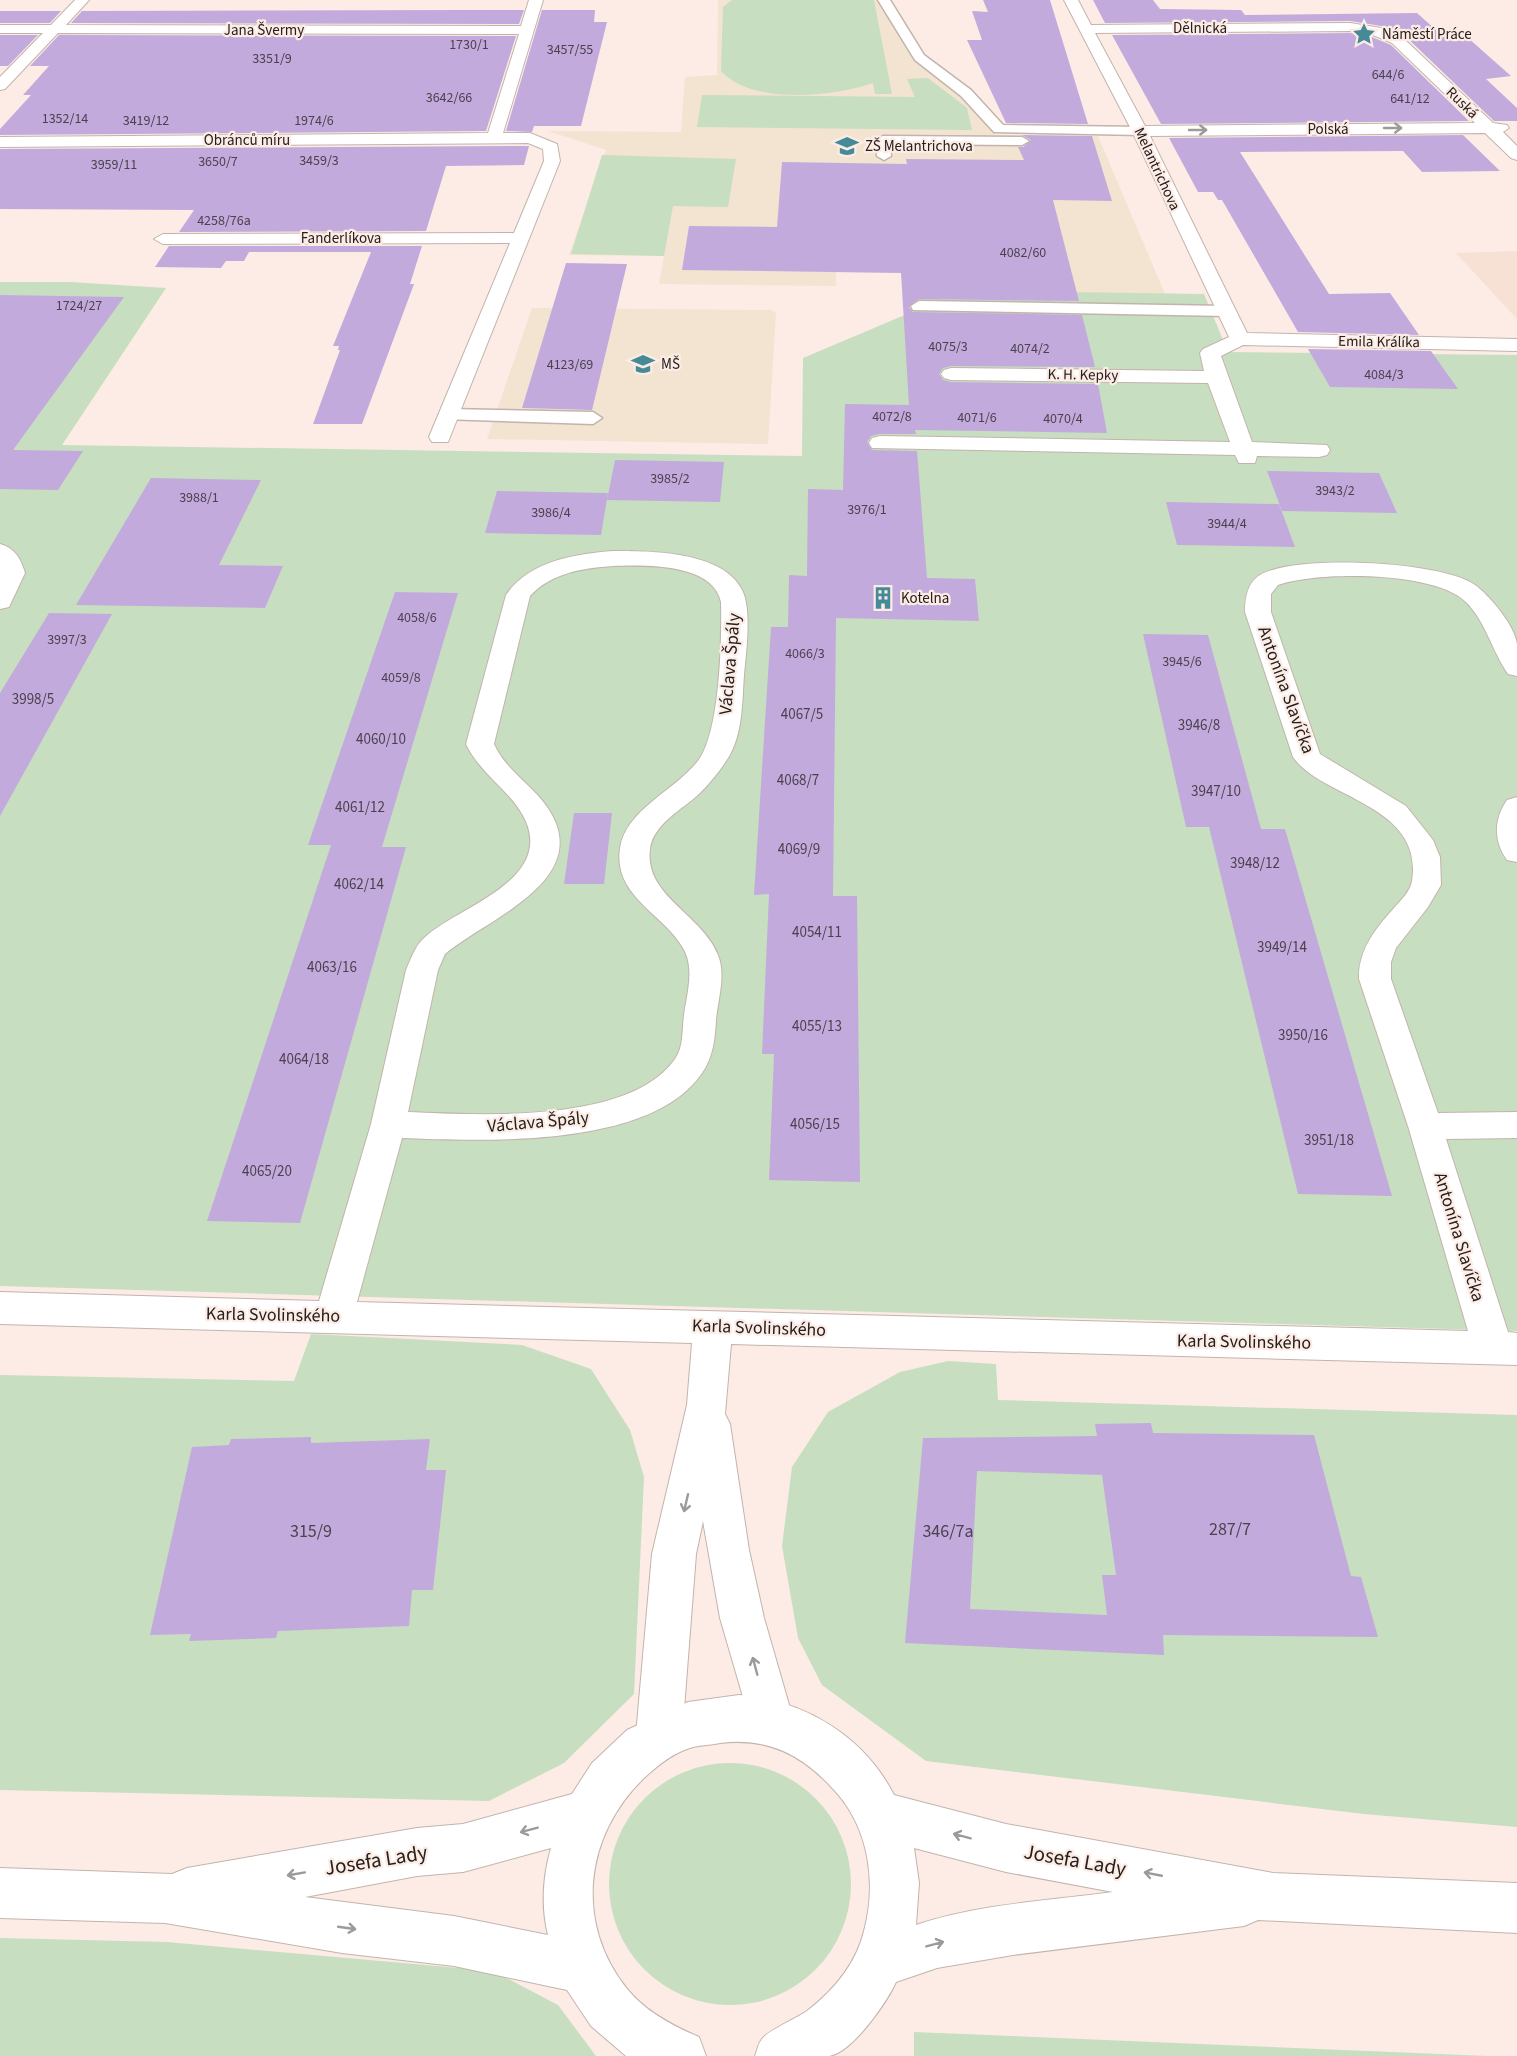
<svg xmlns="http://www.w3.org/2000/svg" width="1517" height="2056" viewBox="0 0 1517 2056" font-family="'Source Sans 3',sans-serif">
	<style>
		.built { fill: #f7e0d4 }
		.education { fill: #f3e3d1 }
		.green { fill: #c7dec1 }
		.building { fill: #c3aadd; fill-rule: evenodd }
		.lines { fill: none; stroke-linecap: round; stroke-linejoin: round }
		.lane-casing { stroke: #c2b4ac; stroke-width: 3 }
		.street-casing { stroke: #c2b4ac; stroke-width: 2 }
		.secondary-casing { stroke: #c2b4ac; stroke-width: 2 }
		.lane { fill: #fff; fill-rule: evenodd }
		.street { fill: #fff; fill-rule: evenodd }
		.secondary { fill: #fff; fill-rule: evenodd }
		.oneway { stroke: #9d9b99 }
		.labels { text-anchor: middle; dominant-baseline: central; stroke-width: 4.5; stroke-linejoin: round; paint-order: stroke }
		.far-number-label { font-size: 14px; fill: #4c424d }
		.far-street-label { font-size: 15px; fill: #25201d; stroke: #fcece5 }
		.far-poi-label { font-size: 15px; fill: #25201d; stroke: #fcece5; text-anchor: start }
		.number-label { font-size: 15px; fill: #4c424d }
		.street-label { font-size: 18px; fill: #25201d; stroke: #fcece5 }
		.near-number-label { font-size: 18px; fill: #4c424d }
		.near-street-label { font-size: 21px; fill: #25201d; stroke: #fcece5 }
	</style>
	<rect width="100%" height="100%" fill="#fcece5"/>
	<path class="built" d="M1517,251v68l-61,-66z"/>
	<path class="education" d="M718,0h161l34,58 53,42 30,35 102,1 67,158 -246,-4 -2,-17 -81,-1v14l-177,-2 5,-28 -95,-1 37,-105 -58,-19 133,1 4,-55 32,-2z
		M532,308l239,2 5,3 -8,131 -281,-5z"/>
	<path class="green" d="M732,0h142l18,94h-17l-2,-11c-41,14 -121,22 -152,-12l2,-64z
		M928,78l39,30 5,22 -275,-3 5,-32 213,2 -8,-18z
		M602,155l134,4 -8,48 -55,-1 -9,50 -93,-2z
		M0,282h70l96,6 -104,157 740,11 1,-98 116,-49v-19l285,4 24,58 289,3v976l-1517,-45z
		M311,1334l211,11 69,24 39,61 14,47 -10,217 -70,69 -75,38 -489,-11v-415l294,6z
		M948,1361l48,3 2,36 519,15v412l-153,-13 -438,-53 -104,-76 -24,-47 -16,-92 10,-79 36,-55 72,-40z
		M609 1884a121 121 0 1 1 242 0a121 121 0 1 1-242 0Z
		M0,1938l167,4 326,29 65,34 38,51h-596z
		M914,2032l573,24h-573z"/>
	<path class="building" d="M983,0h67l38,124 -82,-1 -39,-83h15l-10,-29 16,1z
		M1093,0h60l7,9 81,1 4,5 172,-2 19,17h14l8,7h9l44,39 -25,3 31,29v13h-23l-90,-86 -23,-9 -31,-5 -245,2z
		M464,10h60l-5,14 -448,-1 11,-12z
		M542,10h53l-1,12h13l-26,104h-47l-2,6 -26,-1z
		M0,11h61l-11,12h-50z
		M1350,33l22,4 19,8 78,76 -308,3 -49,-89z
		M0,35h38l-30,31h-8z
		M59,35l457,1 -30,95 -486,4v-6l31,-34h-8l26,-29h-19z
		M1022,135l70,1 20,65 -59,-1 26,101 -160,-2 -10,8 4,5 169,3 13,52 -144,-1 -8,2 -4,6 4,6 8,2 147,2 9,49 -192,-3 1,4h-37l-8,2 -4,6 5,8 45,1 10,127 48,1 4,42 -143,-3 -3,278h24l3,286 -91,-2 5,-126h-12l7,-160 -15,1 17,-268h17l1,-52 18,1 1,-87 35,1 2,-86 64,1 -8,-132 -219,-3 7,-44 88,1 5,-65 125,2 -1,-5 118,1 -6,-13h5l8,-7z
		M1463,135l37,36 -78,1 -19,-21 -163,1 89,142 61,-1 29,42 -121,-3 -76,-132h-4l-5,-8h-15l-29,-54z
		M529,146l-5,19 -78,1 -20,65 -247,1 15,-22 -194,-1v-60z
		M169,246h253l-12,38h4l-52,140h-49l27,-74h-2l1,-4h-6l38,-94h-122l-5,9h-18l-5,7 -66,-1z
		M566,263l61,1 -35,146 -70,-2z
		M0,295l124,2 -111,153 70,1 -25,39 -58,-1z
		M1308,349l123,2 27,38 -128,-2z
		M615,460l109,2 -4,40 -113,-2z
		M1267,471l112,2 18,40 -115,-2z
		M151,478l110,2 -42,85 64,1 -18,42 -189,-3z
		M497,491l111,2 -7,42 -116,-2z
		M1166,502l113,2 16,43 -118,-2z
		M395,592l63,1 -76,254h24l-106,376 -93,-2 124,-376h-23z
		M49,613l63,1 -112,202v-123z
		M1143,634l65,1 53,194h24l107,367 -94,-2 -89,-367h-23z
		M574,813h38l-8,71h-40z
		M1151,1423l2,10 161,2 37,141 10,1 17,60 -215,-2 1,20 -259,-12 18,-205 174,-2 -2,-12zM977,1471l125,4 14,100h-14l5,40 -137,-6z
		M311,1437v6l119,-4 -4,31h20l-13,120h-21l-3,36 -131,5 -2,7 -87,3 2,-7 -41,1 42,-188 37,-2 2,-6z"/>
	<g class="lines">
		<g class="lane-casing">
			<path id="lane" d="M878,0h12l34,55 47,35 32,35 137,2 7,4 -7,4 -146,-3 -33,-36 -46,-36z
				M883,136l139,1 7,4 -7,4 -132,-1 1,12 -7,4 -7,-4 -1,-16z
				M919,301l307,5 8,5 -8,5 -313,-6 -2,-4z
				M448,409l145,3 9,6 -9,6 -151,-5 -3,-4 3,-4z"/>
		</g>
		<g class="street-casing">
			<path id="street" d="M75,0h14l-23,25 455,1 8,-26h14l-40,133h27l27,11 3,17 -112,281h-16l-3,-5 81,-194 -347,1 -9,-5 9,-5 351,-1 30,-72 -1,-12 -15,-6 -528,4v-10l488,-4 31,-99 -461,-1 -53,56 -5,1v-13l43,-44h-43v-8h51z
				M1064,0h14l13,25 259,-2 31,5 21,9 91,86 14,2 2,3 -6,4 14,14v14l-6,-2 -26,-25 -335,3 97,197 270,6v12l-274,-6 -22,11 31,86 75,3 3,5 -3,5 -8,2 -62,-1 -2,7h-16l-4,-8 -363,-7 -3,-5 3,-5 8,-2 350,6 -22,-59 -257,-3 -7,-2 -3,-4 3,-4 7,-2 253,3 -4,-18 3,-4 26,-12 -97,-206zM1350,31l23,4 19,8 83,80 -330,3 -50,-93z
				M0,544c15,4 21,15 25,29l-16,34 -9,2z
				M613,551c37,0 110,0 129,39 10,19 4,63 2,85 -2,28 -1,59 -16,83 -8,13 -18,25 -29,36 -16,15 -46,30 -49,55 -6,47 52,65 68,106 8,20 0,44 -2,65 -1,19 -3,37 -14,53 -51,76 -219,68 -300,65l-45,164 1111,29 -60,-205 -49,-147c-1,-29 17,-51 35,-71 7,-8 16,-16 18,-27 12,-77 -90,-82 -119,-124l-48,-145c0,-13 2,-29 15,-37 35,-21 182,-14 215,10 14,10 40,41 42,59 0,10 0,21 0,32l-9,-2c-16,-23 -22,-52 -42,-72 -31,-31 -149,-31 -188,-17l-7,9v18l49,142 86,52 27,34 7,17 1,28 -13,22 -32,41 -5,14v17l47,134 79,-1v26l-71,1 62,193 9,1v32l-786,-21 -6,70 5,10 19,126 15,68 30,104 -7,16 -16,7 -16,-7 -35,-120 -17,-97 -7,33 -14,181 -7,16 -16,7 -16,-7 -7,-16 16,-181 35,-149 5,-62 -692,-19v-32l319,9 52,-177 35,-154c5,-11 9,-24 18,-32 31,-30 125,-55 103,-114 -12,-31 -46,-48 -61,-80l40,-149c23,-34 69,-41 107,-44zM613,566c31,-1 100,-3 108,36 1,37 -1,125 -21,156 -21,31 -74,50 -80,90 -7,49 43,65 63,100 12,20 4,45 1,67 -2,13 0,32 -9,44 -45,65 -196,56 -267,53l30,-142 7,-16c38,-33 144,-71 107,-139 -15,-28 -45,-42 -58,-71l36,-148c21,-23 53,-28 83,-30z
				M1517,797v65l-10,-2c-14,-20 -13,-41 0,-60z"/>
		</g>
		<g class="secondary-casing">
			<path id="secondary" d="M739,1695c65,5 125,41 155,100l112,29 267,49 244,10v50l-259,-13 -14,6 -231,29 -76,13 -41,14c-9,20 -44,71 -67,74 -24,0 -50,0 -74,0 2,-5 3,-12 7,-17 5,-8 35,-21 45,-28 27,-21 49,-47 57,-80 13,-48 5,-103 -29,-140 -32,-36 -67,-54 -115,-48 -9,2 -18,2 -27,4 -19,5 -35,18 -49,31 -60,58 -70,146 -16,212 18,22 45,36 71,47l7,19h-80l-35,-30 -24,-36 -113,-24 -112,-13 -177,-30 -165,-5v-50l172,6 15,-6 230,-40 46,-4 109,-30 20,-31 35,-33 61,-28zM551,1848c-8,28 -10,59 -3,87l-94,-19 -149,-19 112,-21 46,-4zM914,1848l92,24 107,20c-66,9 -135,12 -197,33l3,-42z"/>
		</g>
		<use href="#lane" class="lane"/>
		<use href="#street" class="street"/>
		<use href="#secondary" class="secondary"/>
	</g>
	<defs><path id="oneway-shaft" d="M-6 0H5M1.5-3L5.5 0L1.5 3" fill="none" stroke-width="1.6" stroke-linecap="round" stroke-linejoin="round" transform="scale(1.5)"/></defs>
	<g class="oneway">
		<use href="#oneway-shaft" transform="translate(1393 128)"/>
		<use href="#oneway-shaft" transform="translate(1198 130)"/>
		<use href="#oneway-shaft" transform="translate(686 1503) rotate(103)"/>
		<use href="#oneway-shaft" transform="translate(755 1666) rotate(-105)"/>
		<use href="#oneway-shaft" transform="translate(529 1830) rotate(165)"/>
		<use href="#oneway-shaft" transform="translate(962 1836) rotate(-165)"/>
		<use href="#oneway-shaft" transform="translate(296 1874) rotate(170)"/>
		<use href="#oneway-shaft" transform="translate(1153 1874) rotate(-169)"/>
		<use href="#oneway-shaft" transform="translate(347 1928) rotate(8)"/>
		<use href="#oneway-shaft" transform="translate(935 1944) rotate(-15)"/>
	</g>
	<defs>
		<g id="sight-bare" transform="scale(1.8)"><path d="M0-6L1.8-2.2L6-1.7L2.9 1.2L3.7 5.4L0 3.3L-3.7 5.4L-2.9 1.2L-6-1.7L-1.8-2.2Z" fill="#468a98" stroke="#fcece5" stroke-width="2.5" paint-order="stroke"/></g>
		<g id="school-bare" transform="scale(1.8)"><path d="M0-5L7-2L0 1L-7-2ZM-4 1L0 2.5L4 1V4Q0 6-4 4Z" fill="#468a98" stroke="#fcece5" stroke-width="2.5" paint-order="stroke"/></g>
		<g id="building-bare" transform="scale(1.8)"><path d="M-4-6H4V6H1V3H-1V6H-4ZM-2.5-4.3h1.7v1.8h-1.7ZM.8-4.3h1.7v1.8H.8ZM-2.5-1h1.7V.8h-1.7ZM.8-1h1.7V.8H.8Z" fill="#468a98" stroke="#fcece5" stroke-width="2.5" paint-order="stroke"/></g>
	</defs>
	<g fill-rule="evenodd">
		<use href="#sight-bare" x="1364" y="34"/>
		<use href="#school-bare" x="847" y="146"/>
		<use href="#school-bare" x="643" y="364"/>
		<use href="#building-bare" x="883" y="598"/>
	</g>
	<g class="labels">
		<g class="far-number-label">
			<text x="469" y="45">1730/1</text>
			<text x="570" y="50">3457/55</text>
			<text x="272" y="59">3351/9</text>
			<text x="1388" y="75">644/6</text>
			<text x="449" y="98">3642/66</text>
			<text x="1410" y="99">641/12</text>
			<text x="65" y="119">1352/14</text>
			<text x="146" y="121">3419/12</text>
			<text x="314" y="121">1974/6</text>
			<text x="319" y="161">3459/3</text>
			<text x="218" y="162">3650/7</text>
			<text x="114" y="165">3959/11</text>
			<text x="224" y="221">4258/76a</text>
			<text x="1023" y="253">4082/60</text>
			<text x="79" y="306">1724/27</text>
			<text x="948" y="347">4075/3</text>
			<text x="1030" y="349">4074/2</text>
			<text x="570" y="365">4123/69</text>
			<text x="1384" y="375">4084/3</text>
			<text x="892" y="417">4072/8</text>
			<text x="977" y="418">4071/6</text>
			<text x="1063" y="419">4070/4</text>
			<text x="670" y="479">3985/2</text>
			<text x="1335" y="491">3943/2</text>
			<text x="199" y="498">3988/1</text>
			<text x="867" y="510">3976/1</text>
			<text x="551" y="513">3986/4</text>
			<text x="1227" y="524">3944/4</text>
			<text x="417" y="618">4058/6</text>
			<text x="67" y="640">3997/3</text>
			<text x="805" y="654">4066/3</text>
			<text x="1182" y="662">3945/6</text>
			<text x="401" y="678">4059/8</text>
		</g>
		<g class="far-street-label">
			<text x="1200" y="28">Dělnická</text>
			<text x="264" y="30">Jana Švermy</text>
			<text transform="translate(1462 103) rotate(44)">Ruská</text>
			<text x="1328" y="129">Polská</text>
			<text x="247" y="140">Obránců míru</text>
			<text transform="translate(1157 169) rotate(65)">Melantrichova</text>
			<text x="341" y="238">Fanderlíkova</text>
			<text transform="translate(1379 342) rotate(1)">Emila Králíka</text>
			<text transform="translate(1083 375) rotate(1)">K. H. Kepky</text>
		</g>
		<g class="far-poi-label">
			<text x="1382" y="34">Náměstí Práce</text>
			<text x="865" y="146">ZŠ Melantrichova</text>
			<text x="661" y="364">MŠ</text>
			<text x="901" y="598">Kotelna</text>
		</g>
		<g class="number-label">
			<text x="33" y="699">3998/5</text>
			<text x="802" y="714">4067/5</text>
			<text x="1199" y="725">3946/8</text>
			<text x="381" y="739">4060/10</text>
			<text x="798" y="780">4068/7</text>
			<text x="1216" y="791">3947/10</text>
			<text x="360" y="807">4061/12</text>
			<text x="799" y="849">4069/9</text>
			<text x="1255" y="863">3948/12</text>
			<text x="359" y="884">4062/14</text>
			<text x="817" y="932">4054/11</text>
			<text x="1282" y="947">3949/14</text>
			<text x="332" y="967">4063/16</text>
			<text x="817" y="1026">4055/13</text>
			<text x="1303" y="1035">3950/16</text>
			<text x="304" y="1059">4064/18</text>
			<text x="815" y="1124">4056/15</text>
			<text x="1329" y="1140">3951/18</text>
			<text x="267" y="1171">4065/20</text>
		</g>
		<g class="street-label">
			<text transform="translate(730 664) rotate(-85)">Václava Špály</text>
			<text transform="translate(1286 690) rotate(70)">Antonína Slavíčka</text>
			<text transform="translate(538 1122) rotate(-5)">Václava Špály</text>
			<text transform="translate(1459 1237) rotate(73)">Antonína Slavíčka</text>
			<text transform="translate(273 1315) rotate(1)">Karla Svolinského</text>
			<text transform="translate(759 1328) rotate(2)">Karla Svolinského</text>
			<text transform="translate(1244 1342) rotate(1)">Karla Svolinského</text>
		</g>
		<g class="near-number-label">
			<text x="1230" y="1529">287/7</text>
			<text x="311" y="1531">315/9</text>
			<text x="948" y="1531">346/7a</text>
		</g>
		<g class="near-street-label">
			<text transform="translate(376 1860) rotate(-9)">Josefa Lady</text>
			<text transform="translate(1075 1860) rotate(10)">Josefa Lady</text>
		</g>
	</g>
</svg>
